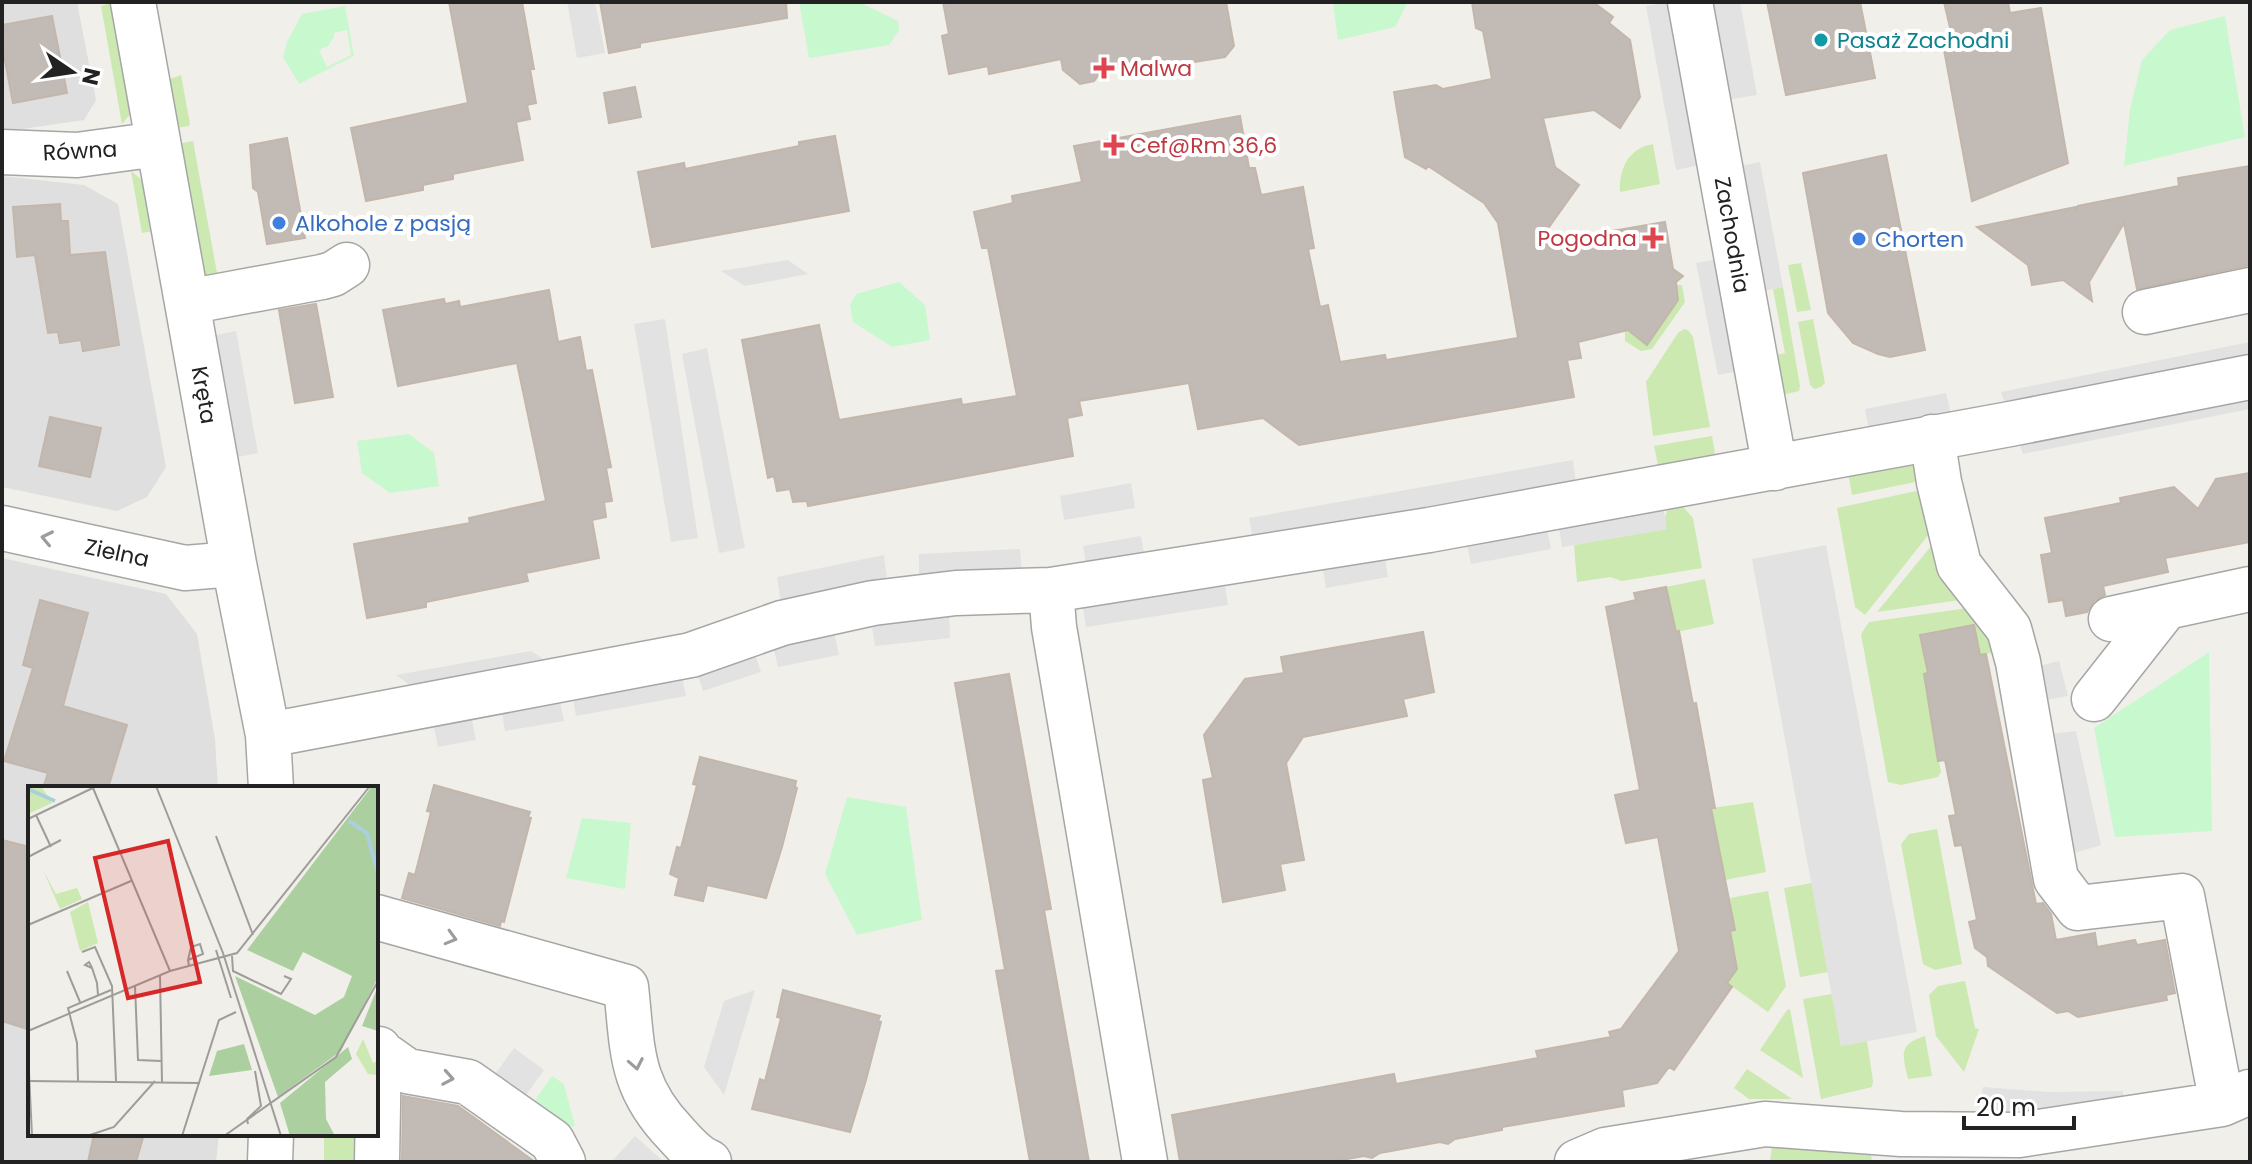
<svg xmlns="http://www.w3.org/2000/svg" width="2252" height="1164" viewBox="0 0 2252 1164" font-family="Poppins,sans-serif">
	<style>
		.residential { fill: #e0dfdf }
		.grass { fill: #cbe9b1 }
		.park { fill: #c8f9ce; fill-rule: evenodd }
		.parking { fill: #e2e2e2 }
		.building { fill: #c2bbb5; stroke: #c3b6ab; stroke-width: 2 }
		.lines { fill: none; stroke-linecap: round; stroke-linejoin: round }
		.minor-casing { stroke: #a6a6a6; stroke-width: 47 }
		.minor { stroke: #fff; stroke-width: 44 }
		.oneway { stroke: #9c9c9c }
		.culture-dot { fill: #0f9aa8; stroke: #fff; stroke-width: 3 }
		.health-dot { fill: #e0444e; stroke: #fff; stroke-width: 3 }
		.shop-dot { fill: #3f7fe0; stroke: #fff; stroke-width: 3 }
		.labels { text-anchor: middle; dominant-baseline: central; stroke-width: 8; stroke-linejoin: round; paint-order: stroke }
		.culture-label { font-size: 22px; fill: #0d838f; stroke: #fff; text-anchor: start }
		.health-label { font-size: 22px; fill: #be3a42; stroke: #fff; text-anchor: start }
		.street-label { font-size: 22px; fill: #222; stroke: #fff }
		.shop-label { font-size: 22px; fill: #366cbe; stroke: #fff; text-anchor: start }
		.inset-river { fill: none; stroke: #abd0dd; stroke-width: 4 }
		.inset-road { fill: none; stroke: #9e9d99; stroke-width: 2 }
		.view { fill: #d62828; fill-opacity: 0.15; stroke: #d62828; stroke-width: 4 }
		.inset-edge { fill: none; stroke: #222; stroke-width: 4 }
	</style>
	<rect width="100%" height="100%" fill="#f1efe9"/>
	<path class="residential" d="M2,2h75l19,98 -12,20 -82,12z
		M2,176l82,9 34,19 48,263 -19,30 -30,14 -115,-24z
		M2,558l164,36 31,40 18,105 3,49h-188v346h189l-3,28h-214z"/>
	<path class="grass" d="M111,3l4,3 17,99 -1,8 -9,11 -21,-118z
		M181,75l9,49 -1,2 -13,2 -8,-48z
		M193,141l26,143 -16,-2 -25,-138z
		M1653,144l7,40 -40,8c-1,-24 9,-44 33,-48z
		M131,171l12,10 10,50 -11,2z
		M1801,263l10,47 -14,2 -9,-47z
		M1676,285h6l3,17 -33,47 -11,2 -16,-10v-10l3,-1 19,15 31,-45z
		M1783,287l17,99 -1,5 -21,5 -2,-41 9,-2 -12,-64z
		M1813,319l12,64 -4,4 -7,2 -4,-4 -12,-63z
		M1684,329l4,1 5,7 17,90 -57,9 -7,-54 32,-49z
		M1712,436l4,24 -57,10 -5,-24z
		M1913,457l7,24 -68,14 -4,-23z
		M1921,490l8,44 -64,81 -10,-8 -18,-99z
		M1680,503l13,15 9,50 -80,13 -12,-4 -33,5 -3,-37 92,-16 -1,-11 3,-10z
		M1932,545l3,22 25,33 -83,12z
		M1705,579l9,45 -38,8 -10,-45z
		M1975,607l31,43 -26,5 -7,-30 -53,10 8,38 -4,2 15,55 -6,1 8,41 -3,5 -37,8 -13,-3 -27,-148 8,-12z
		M1753,802l13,70 -41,8 -8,-44 -11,-27z
		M1937,829l25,135 -27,6 -12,-6 -22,-120 8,-10z
		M1812,883l16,89 -28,5 -16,-89z
		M1768,891l18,95 -18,26 -41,-29 10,-14 -7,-38 5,-1 -5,-32z
		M1965,981l10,47 4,1 -15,43 -28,-36 -7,-41 9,-9z
		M1832,994l9,52 26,-5 6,40 -1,6 -51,12 -18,-100z
		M1790,1009l13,69 -43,-28 27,-40z
		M1925,1036l7,40 -24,3c-5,-24 -11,-34 17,-43z
		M1747,1069l45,30h-43l-15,-11z
		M324,1134h41l-1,28h-40z
		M1772,1146l99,8 1,8h-102z"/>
	<path class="park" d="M799,2h60l39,19 1,9 -10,15 -80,13z
		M1333,2h75l-13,25 -57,13z
		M345,6l9,50 -55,28 -16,-27 4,-15 15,-28zM347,30l4,25 -24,12 -8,-17 9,-4 6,-9v-4z
		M2225,16l20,121 -121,29 6,-57 12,-49 28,-30z
		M899,282l26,23 5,35 -38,7 -39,-25 -3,-17 6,-11z
		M409,434l25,19 5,33 -49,7 -28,-20 -5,-32z
		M2209,652l3,179 -97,6 -21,-109z
		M847,797l59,10 16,113 -65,15 -32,-61z
		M582,818l49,5 -6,66 -59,-11z
		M552,1076l12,8 11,42 -16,3 -24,-23 2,-9z"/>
	<path class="parking" d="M567,2h28l10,51 -28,5z
		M1670,2l30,163 -24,5 -30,-164z
		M1709,2h31l17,93 -31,5z
		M1760,162l23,125 -25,5 -23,-125z
		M1717,259l22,112 -21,4 -22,-112z
		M788,260l20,14 -63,12 -24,-15z
		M665,319l33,219 -27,4 -37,-218z
		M236,331l22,122 -25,5 -22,-122z
		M2250,342v67l-227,45 -22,-62z
		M707,348l38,200 -26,5 -37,-199z
		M1946,393l5,22 -82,16 -4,-22z
		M1573,460l3,25 -323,55 -4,-22z
		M1131,483l4,25 -71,12 -4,-24z
		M1663,505l4,24 -105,18 -4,-24z
		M1546,525l5,24 -80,15 -5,-25z
		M1141,536l4,24 -58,10 -4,-24z
		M1826,545l91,487 -76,14 -89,-487z
		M1020,549l2,24 -103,5v-24z
		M1384,552l4,25 -62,11 -4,-25z
		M884,555l3,25 -106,23 -4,-26z
		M1224,579l4,26 -142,22 -4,-26z
		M949,612l1,26 -75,8 -4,-26z
		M833,628l6,27 -61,12 -6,-25z
		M753,648l8,24 -58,19 -8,-24z
		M531,651l24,16 -135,25 -24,-17z
		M2059,661l9,35 -28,5 -5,-34z
		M681,672l5,24 -110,20 -4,-24z
		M559,697l5,24 -59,10 -4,-24z
		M471,715l5,25 -38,7 -5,-25z
		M2076,731l25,114 -27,8 -24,-119z
		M755,990l-31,105 -20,-28 20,-66z
		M514,1048l30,22 -18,25 -30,-22z
		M1983,1087l65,5 75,-1 1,22 -144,1z
		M635,1136l29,26h-53z"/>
	<path class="building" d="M449,2h73l12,67h-4l6,34 -9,2 3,14 -14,3 7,38 -70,14v5l-30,6v5l-57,11 -15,-73 117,-25z
		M600,2h186l1,16 -147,25v4l-31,6z
		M943,2h283l8,44 -9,11 -80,13 -10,-6 -32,5 -9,12 -14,3 -17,-14 -2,-11 -72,15 -1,-8 -39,8 -7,-38 7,-2z
		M1472,2h121l20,15 -4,6 21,17 10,57 -20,31 -26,-18 -51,8 12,49 24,18 -42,59 128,-22 8,47 10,7 -7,6 2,18 -31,45 -19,-15 -50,12 3,16 -14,2 7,37 -275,48 -36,-27 -65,11 -9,-46 -110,18 3,14 -15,3 6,38 -265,50 -1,-5 -14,1 -3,-13 -13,2 -3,-15 -6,2 -26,-138 77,-15 20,95 122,-21 1,6 55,-9 -29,-148h-6l-8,-36 39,-9 -1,-7 70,-14 -8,-36 166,-30 9,52h6l6,27 42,-8 11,61 -6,1 12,58 8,-2 12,57 45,-7 1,5 132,-22 -20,-115 -14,-20 -56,-37 -2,3 -21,-12 -11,-65 42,-7 7,4 49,-10 -9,-48 -7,-3z
		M1767,2h93l15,76 -89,17z
		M1944,2h64l2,11 31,-5 27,155 -96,38 -30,-162 10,-3z
		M52,16l15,77 -54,10 -11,-58v-20z
		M635,87l6,30 -32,6 -5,-30z
		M835,136l14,75 -197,36 -14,-75 46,-9 1,6 114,-23v-4z
		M287,138l18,100 -38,6 -9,-52 -5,-4 -3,-43z
		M1886,155l39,195 -35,7 -12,-3 -25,-11 -25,-30 -25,-140z
		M2250,166v99l-113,24 -13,-66 -35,59 3,19 -29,-21 -31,5 -4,-20 -51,-38 99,-20v4l2,-5 101,-20 -1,-8z
		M60,204l1,17h7l2,34 35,-3 14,93 -36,6 -2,-11 -21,3 -2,-11 -10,1 -13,-78 -18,2 -4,-50z
		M549,290l9,52 22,-5 6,34 6,-1 19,97 -5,1 6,33 -8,1 2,15 -14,3 7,38 -73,15 2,8 -102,21v5l-59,11 -13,-74 116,-21 -1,-5 77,-17 -29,-138 -119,23 -15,-76 61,-11 1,5 14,-3 1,6z
		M316,304l17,93 -38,6 -16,-93z
		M50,417l51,11 -11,49 -51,-11z
		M2250,473v69l-85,16 3,14 -65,14 2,9 -11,6 -7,11 -21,4 -3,-16 -14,2 -8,-47 11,-2 -7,-35 76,-15 -1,-5 54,-11 24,22 18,-30z
		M1666,587l10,45 3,-1 14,73 3,-1 19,105h-4l24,122 -5,1 7,38 -10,14 5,4 -58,83 -5,-3 -12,16 -35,7 2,16 -122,21v3l-47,9 -7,5 -8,-2 -60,11 -8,5 -8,-2 -34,6h-150l-8,-47 222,-41 2,10 142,-26 -2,-7 75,-14 -2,-5 12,-3 58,-78 -21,-114 -32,6 -11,-48 25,-5 -34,-183 30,-7 -2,-7z
		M40,600l48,13 -25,93 64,19 -19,63h-65l5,-15 -44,-12 29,-93 -10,-3z
		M1974,625l6,30 6,-1 50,250 7,-1 8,11 5,26 39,-7 2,14 38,-7 2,5 28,-5 10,53 -9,2 1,5 -89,17 -10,-6 -11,2 -69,-47 -1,-9 -12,-9 -6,-26 8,-2 -15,-75 -7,1 -6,-30 7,-1 -11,-55 -7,1 -14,-87 4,-1 -8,-38z
		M1423,632l11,60 -31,7 4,17 -104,21 -17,26 18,97 -24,4 5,26 -62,12 -20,-122 10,-2 -9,-43 41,-56 39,-6 -3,-16z
		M1009,674l42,235 -7,1 45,252h-59l-34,-191 9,-1 -50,-287z
		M700,757l96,24 -1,6 2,1 -15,59 -16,51 -59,-13 -4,16 -28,-6 4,-17 -9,-4 7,-27 4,1 16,-63 -4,-1z
		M434,785l96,27 -2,5 3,1 -27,104 -3,-1 -1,5 -98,-28 7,-25 6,2 16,-63 -4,-1z
		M2,840l28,7v183l-28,-9z
		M783,990l97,26 -2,5 3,1 -15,58 -16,52 -98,-23 8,-30 5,2 16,-63 -4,-1z
		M403,1096l55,10 77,56h-133z
		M94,1134h50l-8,28h-48z"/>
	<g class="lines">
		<g class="minor-casing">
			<path id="minor" d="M133,2l101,562 34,171 3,53
				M1690,2l85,466
				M2,152l75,3 81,-11
				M187,302l135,-25 11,-3 14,-9
				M2145,312l105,-22
				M1932,437l7,45 20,83 50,64 9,33 38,217 22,29 104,-12 40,208
				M2,528l183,40 49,-4
				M1051,590l3,37 91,535
				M2111,619l139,-30
				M2094,699l70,-89
				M268,735l423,-80 91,-32 91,-20 83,-10 95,-3 378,-60 581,-106 240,-47
				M376,917l250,70c7,63 3,98 50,147 9,10 20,23 33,28
				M376,1049l31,22 61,11 84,59 11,21
				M270,1162l1,-28
				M377,1162l2,-113
				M1577,1162l28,-12 160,-26 136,10 118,1 203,-31 27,-12"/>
		</g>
		<use href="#minor" class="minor"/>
	</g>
	<defs><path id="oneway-chevron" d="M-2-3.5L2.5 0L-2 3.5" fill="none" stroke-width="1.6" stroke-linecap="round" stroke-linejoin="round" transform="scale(2)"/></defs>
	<g class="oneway">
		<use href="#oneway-chevron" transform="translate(47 538) rotate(-168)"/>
		<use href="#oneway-chevron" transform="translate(451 938) rotate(16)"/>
		<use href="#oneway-chevron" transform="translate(636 1064) rotate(79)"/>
		<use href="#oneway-chevron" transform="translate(448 1078) rotate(10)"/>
	</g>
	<circle class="culture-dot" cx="1821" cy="40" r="8"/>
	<g class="health-dot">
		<path d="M1100 56h8v8h8v8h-8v8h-8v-8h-8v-8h8z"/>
		<path d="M1110 133h8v8h8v8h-8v8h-8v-8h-8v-8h8z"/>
		<path d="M1649 226h8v8h8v8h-8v8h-8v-8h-8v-8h8z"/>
	</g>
	<g class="shop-dot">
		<circle cx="279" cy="223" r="8"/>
		<circle cx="1859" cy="239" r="8"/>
	</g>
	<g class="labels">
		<g class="culture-label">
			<text x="1837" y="40">Pasaż Zachodni</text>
		</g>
		<g class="health-label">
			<text x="1120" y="68">Malwa</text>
			<text x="1130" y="145">Cef@Rm 36,6</text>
			<text x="1637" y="238" text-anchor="end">Pogodna</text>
		</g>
		<g class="street-label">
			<text transform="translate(80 151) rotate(-3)">Równa</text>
			<text transform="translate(1732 235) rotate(80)">Zachodnia</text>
			<text transform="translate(204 395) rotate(80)">Kręta</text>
			<text transform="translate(117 553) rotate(12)">Zielna</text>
		</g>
		<g class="shop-label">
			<text x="295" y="223">Alkohole z pasją</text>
			<text x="1875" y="239">Chorten</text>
		</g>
	</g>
	<g transform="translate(28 786)">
		<rect width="350" height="350" fill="#f1efe9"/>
		<path d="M0,0h13l11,17 -24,11zM15,84l13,24 21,-6 5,11 -22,10zM60,116l10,41 -18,8 -10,-39zM335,253l10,24 5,-2 -1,14 -9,-1 -12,-20z" fill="#cbe9b1"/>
		<path d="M344,0h6v191l-37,74 -63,46 -43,-121 80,39 29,-18 8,-21 -49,-24 -10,19 -46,-21zM350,200v45l-16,-5zM216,258l8,26 -43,6 8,-25zM320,261l4,12 -27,23 1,37 9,17h-45l-10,-33z" fill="#accf9f"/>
		<path class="inset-river" d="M0,3l27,12M321,35l18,12 11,41"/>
		<path class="inset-road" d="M128,0l67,167 58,183M65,2l77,183M8,29l15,32M0,33l69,-33M188,50l37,99M0,71l33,-17M0,139l103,-44M188,164l15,48M54,166l13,-5 17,39 4,95M204,170l1,15 48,23 10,-15 -7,-3M160,174l15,-6 -3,-10 -9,3 -3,13 1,6M64,182l-7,-3 4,-3 3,6 5,15 1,12M39,185l13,31M132,190l2,106M107,200l3,74 23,1M0,245l142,-60 67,-18 133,-167M0,266l4,84M0,295l172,2M50,295l-1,-38 -9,-35 43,-18M220,338l-1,-5 14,-13 -6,-35M59,350l27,-9 41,-46M154,350l37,-116 17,-8M196,350l112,-79 42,-76"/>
		<path class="view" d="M140,55l32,141 -72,16 -33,-140z"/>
		<rect width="350" height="350" class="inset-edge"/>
	</g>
	<rect width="2252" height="1164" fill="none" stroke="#222222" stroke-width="8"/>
	<g transform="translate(72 72) rotate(103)" stroke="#ffffff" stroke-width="6" paint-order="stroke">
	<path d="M0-6L14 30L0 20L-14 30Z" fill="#222222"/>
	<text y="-12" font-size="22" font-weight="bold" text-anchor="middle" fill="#222222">N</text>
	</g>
	<path d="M1964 1116v12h110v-12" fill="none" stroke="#222222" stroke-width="4"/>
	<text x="1976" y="1116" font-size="24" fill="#222222" stroke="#ffffff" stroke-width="6" paint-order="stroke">20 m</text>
</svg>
